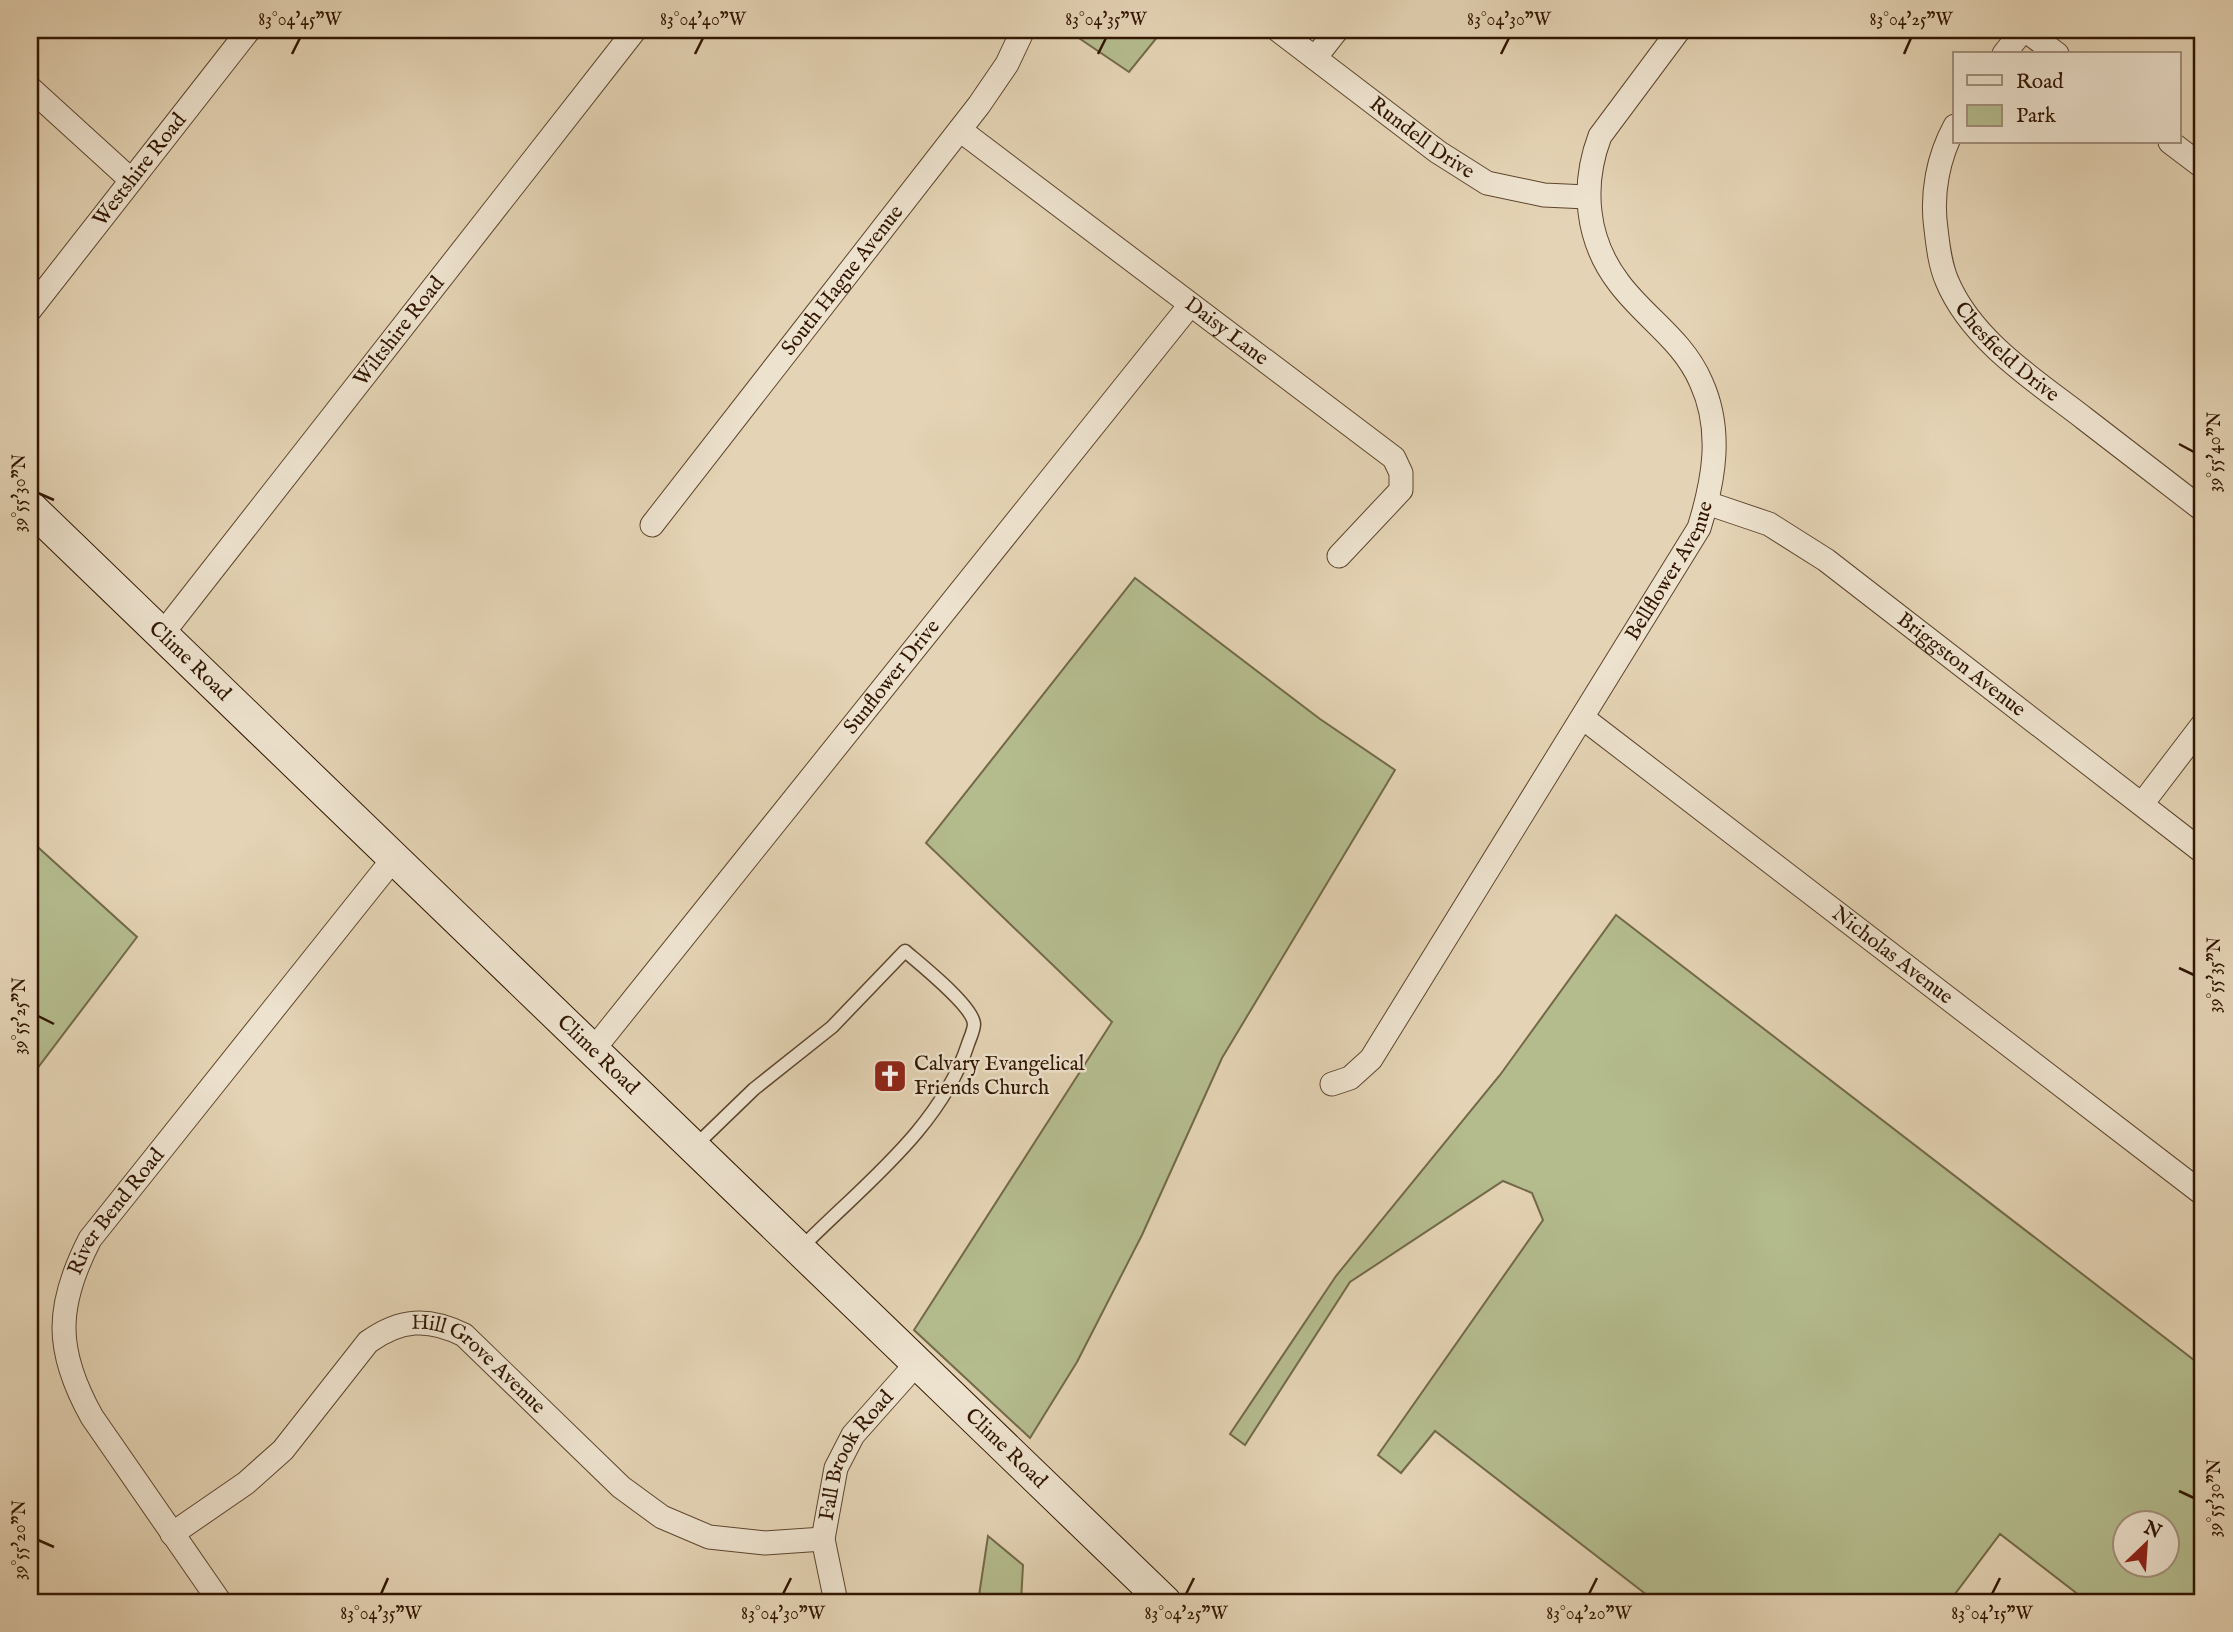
<svg xmlns="http://www.w3.org/2000/svg" width="2233" height="1632" viewBox="0 0 2233 1632" font-family="'IM FELL English',serif">
	<style>
		.green { fill: #b4bc8e; stroke: #736948; stroke-width: 2; fill-rule: evenodd }
		.lines { fill: none; stroke-linecap: round; stroke-linejoin: round }
		.lane-casing { stroke: #5e452e; stroke-width: 15 }
		.street-casing { stroke: #5e452e; stroke-width: 25 }
		.secondary-casing { stroke: #321601; stroke-width: 34 }
		.lane { stroke: #ede2ce; stroke-width: 12 }
		.street { stroke: #ede2ce; stroke-width: 23 }
		.secondary { stroke: #ede2ce; stroke-width: 32 }
		.ticks { fill: none; stroke: #321601; stroke-width: 2.5 }
		.labels { text-anchor: middle; dominant-baseline: central; stroke-width: 5; stroke-linejoin: round; paint-order: stroke }
		.street-label { font-size: 21px; fill: #321601; stroke: #ede2ce }
		.poi-label { font-size: 21px; fill: #321601; stroke: #ede2ce; text-anchor: start }
		.neatline { fill: none; stroke: #321601; stroke-width: 2.5 }
		.ticks-label { font-size: 18px; text-anchor: middle; fill: #321601 }
	</style>
	<rect width="100%" height="100%" fill="#e4d3b4"/>
	<filter id="stains"><feTurbulence type="fractalNoise" baseFrequency=".00286" numOctaves="4"/><feColorMatrix values="0 0 0 0 .2 0 0 0 0 .09 0 0 0 0 .02 0 0 0 .5 -.17"/></filter>
	<radialGradient id="worn" r=".72"><stop offset=".6" stop-color="#630" stop-opacity="0"/><stop offset="1" stop-color="#630" stop-opacity=".3"/></radialGradient>
	<path class="green" d="M1067,30h96l-34,42z
		M1135,578l185,141 75,51 -173,288 -80,177 -65,127 -47,76 -116,-108 198,-308 -186,-179z
		M30,840l107,97 -107,141z
		M1616,915l587,452v235h-121l2,-3 -84,-65 -51,68h-293l-221,-171 -34,42 -23,-18 165,-235 -11,-27 -29,-12 -153,101 -105,163 -15,-11 106,-158 164,-201zM2124,1524h42v42h-42z
		M988,1536l35,29 -2,37h-43z"/>
	<g class="lines">
		<g class="lane-casing">
			<path id="lane" d="M694,1147l60,-58 78,-62 73,-76c15,13 68,55 69,73 0,6 -4,14 -6,20 -27,84 -107,143 -167,204"/>
		</g>
		<g class="street-casing">
			<g id="street">
				<path id="s1" d="M1278,30l160,122 49,31 57,12 43,2"/>
				<path d="M2025,30l32,24"/>
				<path d="M2004,54l19,-24"/>
				<path d="M1315,58l22,-28"/>
				<path d="M30,88l101,92"/>
				<path id="s2" d="M1955,126c-17,31 -24,68 -19,103 2,17 4,36 11,52 25,60 89,100 138,138 39,30 79,61 118,91"/>
				<path id="s3" d="M960,130l434,328 7,15v17l-62,66"/>
				<path d="M2170,142l33,25"/>
				<path id="s4" d="M30,310l219,-280"/>
				<path id="s5" d="M1707,503l62,21 57,36 377,292"/>
				<path id="s6" d="M652,525l327,-420 28,-41 16,-34"/>
				<path id="s7" d="M163,633l472,-603"/>
				<path id="s8" d="M1583,718l620,476"/>
				<path d="M2142,804l61,-80"/>
				<path id="s9" d="M593,1050l597,-745"/>
				<path id="s10" d="M1332,1084l18,-6 21,-19 328,-531c15,-48 24,-98 2,-146 -18,-42 -56,-64 -82,-99 -33,-43 -38,-97 -19,-147l79,-106"/>
				<path id="s11" d="M172,1534l74,-51 37,-33 85,-108c32,-23 60,-25 96,-7l157,152 41,30 47,20 56,6 58,-4"/>
				<path id="s12" d="M220,1602l-128,-185c-37,-66 -37,-110 -2,-178l304,-381"/>
				<path id="s13" d="M836,1602l-13,-63 13,-71 17,-33 64,-72"/>
			</g>
		</g>
		<g class="secondary-casing">
			<g id="secondary">
				<path id="s14" d="M30,507l1135,1095"/>
			</g>
		</g>
		<use href="#lane" class="lane"/>
		<use href="#street" class="street"/>
		<use href="#secondary" class="secondary"/>
	</g>
	<path class="ticks" d="M292,54l8,-16M695,54l8,-16M1098,54l8,-16M1501,54l8,-16M1904,54l7,-16M2179,444l15,8M38,493l16,7M2179,968l15,7M38,1016l16,8M2179,1491l15,7M38,1540l16,7M381,1594l7,-16M783,1594l8,-16M1186,1594l8,-16M1589,1594l8,-16M1992,1594l8,-16"/>
	<defs>
		<g id="church-square" transform="scale(1.75)"><rect x="-9" y="-9" width="18" height="18" rx="4" fill="#8f2418" stroke="#ede2ce"/><path d="M-1.2-6h2.4v3.5h3.3v2.4h-3.3V6h-2.4V-.1h-3.3v-2.4h3.3Z" fill="#fff"/></g>
	</defs>
	<g fill-rule="evenodd">
		<use href="#church-square" x="890" y="1076"/>
	</g>
	<g class="labels">
		<g class="street-label">
			<text stroke="none"><textPath href="#s1" startOffset="180">Rundell Drive</textPath></text>
			<text stroke="none"><textPath href="#s4" startOffset="178">Westshire Road</textPath></text>
			<text stroke="none"><textPath href="#s6" startOffset="310">South Hague Avenue</textPath></text>
			<text stroke="none"><textPath href="#s7" startOffset="383">Wiltshire Road</textPath></text>
			<text stroke="none"><textPath href="#s3" startOffset="334">Daisy Lane</textPath></text>
			<text stroke="none"><textPath href="#s2" startOffset="254">Chesfield Drive</textPath></text>
			<text stroke="none"><textPath href="#s10" startOffset="620">Bellflower Avenue</textPath></text>
			<text stroke="none"><textPath href="#s14" startOffset="222">Clime Road</textPath></text>
			<text stroke="none"><textPath href="#s5" startOffset="304">Briggston Avenue</textPath></text>
			<text stroke="none"><textPath href="#s9" startOffset="478">Sunflower Drive</textPath></text>
			<text stroke="none"><textPath href="#s8" startOffset="390">Nicholas Avenue</textPath></text>
			<text stroke="none"><textPath href="#s14" startOffset="789">Clime Road</textPath></text>
			<text stroke="none"><textPath href="#s12" startOffset="450">River Bend Road</textPath></text>
			<text stroke="none"><textPath href="#s11" startOffset="406">Hill Grove Avenue</textPath></text>
			<text stroke="none"><textPath href="#s14" startOffset="1356">Clime Road</textPath></text>
			<text stroke="none"><textPath href="#s13" startOffset="156">Fall Brook Road</textPath></text>
		</g>
		<g class="poi-label">
			<text x="914" y="1064">Calvary Evangelical<tspan x="914" dy="24">Friends Church</tspan></text>
		</g>
	</g>
	<rect width="2233" height="1632" fill="none" stroke="#e4d3b4" stroke-width="77"/>
	<rect x="1953" y="52" width="228" height="91" fill="#ede2ce" stroke="#a2907c" stroke-width="2"/>
	<rect x="1967" y="75" width="35" height="10" fill="#ede2ce" stroke="#a2907c" stroke-width="2"/>
	<text x="2016" y="88" font-size="21" fill="#321601">Road</text>
	<rect x="1967" y="105" width="35" height="21" fill="#b4bc8e" stroke="#a2907c" stroke-width="2"/>
	<text x="2016" y="122" font-size="21" fill="#321601">Park</text>
	<g transform="translate(2146 1544) rotate(25)"><circle r="33" fill="#ede2ce" stroke="#a2907c" stroke-width="2"/>
	<path d="M0-5L12 26L0 18L-12 26Z" fill="#8f2418"/>
	<text y="-10" font-size="19" font-weight="bold" text-anchor="middle" fill="#321601">N</text>
	</g>
	<rect x="38" y="38" width="2156" height="1556" class="neatline"/>
	<g class="ticks-label">
		<text x="300" y="25">83°04'45"W</text>
		<text x="703" y="25">83°04'40"W</text>
		<text x="1106" y="25">83°04'35"W</text>
		<text x="1509" y="25">83°04'30"W</text>
		<text x="1911" y="25">83°04'25"W</text>
		<text transform="translate(2214 452) rotate(-90)" y="6">39°55'40"N</text>
		<text transform="translate(19 493) rotate(-90)" y="6">39°55'30"N</text>
		<text transform="translate(2214 975) rotate(-90)" y="6">39°55'35"N</text>
		<text transform="translate(19 1016) rotate(-90)" y="6">39°55'25"N</text>
		<text transform="translate(2214 1498) rotate(-90)" y="6">39°55'30"N</text>
		<text transform="translate(19 1540) rotate(-90)" y="6">39°55'20"N</text>
		<text x="381" y="1619">83°04'35"W</text>
		<text x="783" y="1619">83°04'30"W</text>
		<text x="1186" y="1619">83°04'25"W</text>
		<text x="1589" y="1619">83°04'20"W</text>
		<text x="1992" y="1619">83°04'15"W</text>
	</g>
	<rect width="100%" height="100%" filter="url(#stains)"/>
	<rect width="100%" height="100%" fill="url(#worn)"/>
</svg>
